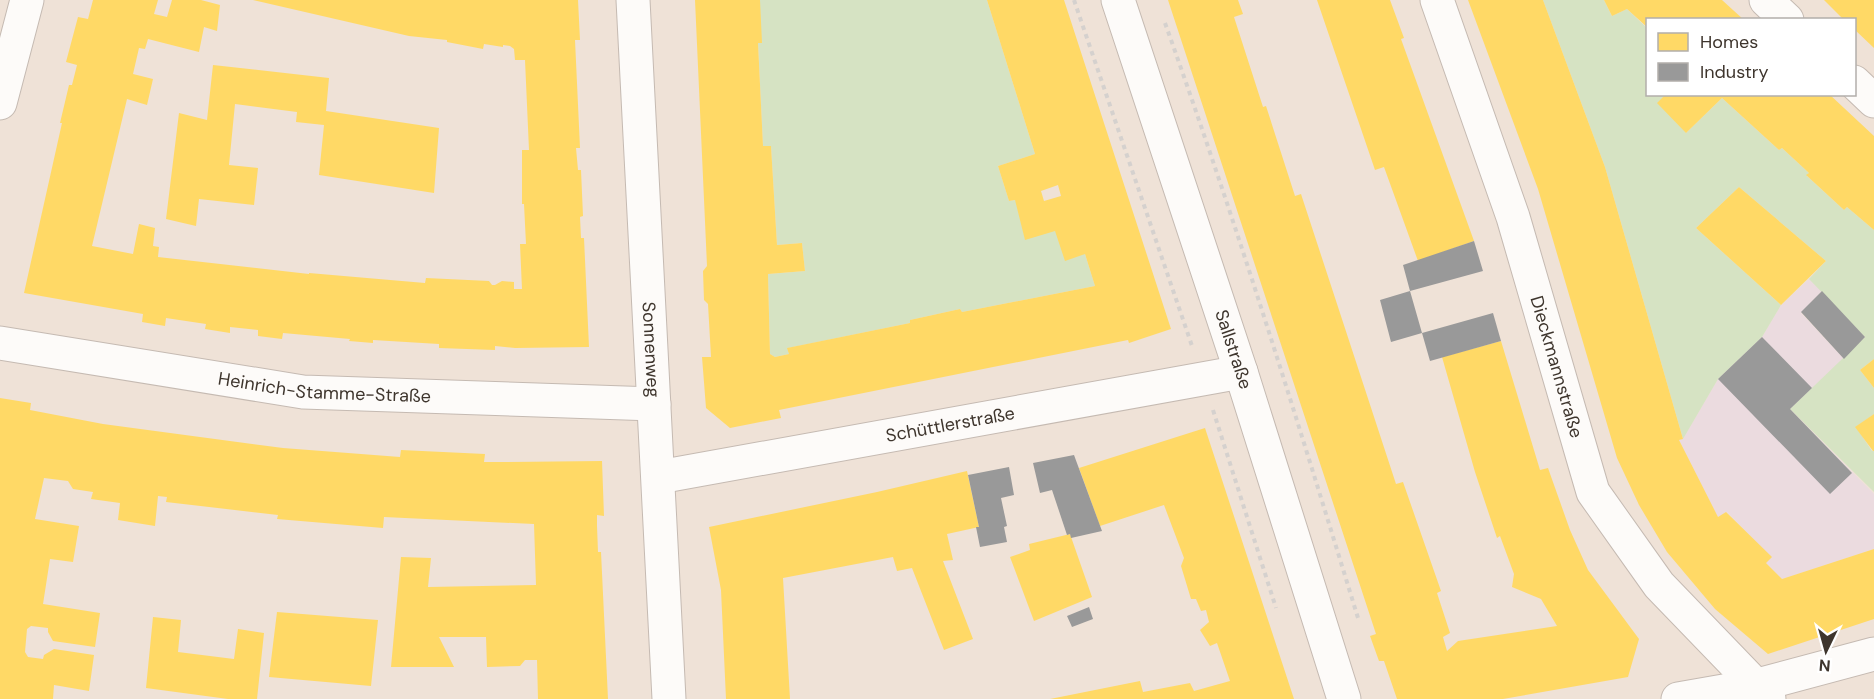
<svg xmlns="http://www.w3.org/2000/svg" width="1874" height="699" viewBox="0 0 1874 699" font-family="'DM Sans',sans-serif">
	<style>
		.industrial { fill: #ebdbdf }
		.green { fill: #d6e3c3 }
		.homes { fill: #ffd966; fill-rule: evenodd }
		.industry { fill: #999 }
		.lines { fill: none; stroke-linecap: round; stroke-linejoin: round }
		.minor-casing { stroke: #c5bab2; stroke-width: 35 }
		.path { stroke: #d5d1ce; stroke-width: 4; stroke-dasharray: 4.5 4.5; stroke-linecap: butt }
		.minor { stroke: #fdfbf9; stroke-width: 33 }
		.labels { text-anchor: middle; dominant-baseline: central; stroke-width: 6; stroke-linejoin: round; paint-order: stroke }
		.street-label { font-size: 18px; fill: #3e352d; stroke: #fff }
	</style>
	<rect width="100%" height="100%" fill="#efe2d7"/>
	<path class="industrial" d="M1809,279l13,12 -21,22 43,46 -54,50 84,85v55l-92,30 -16,-16 5,-6 -44,-45 -9,5 -39,-77 4,-1 35,-60 44,-42 19,-32z"/>
	<path class="green" d="M760,0h227l48,154 -37,12 11,35 6,-1 70,54 10,32 -133,26 -2,-3 -50,11v3l-122,25 1,6 -14,3 -5,-3 -2,-80 37,-3 -3,-28 -25,2 -6,-99h-8l-5,-103z
		M1543,0h61l8,16 15,-7 20,19 1,66 18,1 20,38 36,-35 57,52 3,-2 27,25 -2,3 37,34 3,-3 27,23v129l-14,11 14,18v26l-18,13 16,24h2v41l-84,-83 75,-72 -56,-58 17,-18 -87,-74 -43,41 85,77 -19,32 -44,42 -35,60 -78,-272z"/>
	<path class="homes" d="M93,0h65l-4,14 13,3 5,-17h29l19,5 -3,26 -13,-4 -5,25 -51,-13 -3,10 -6,-1 -6,26 20,5 -6,26 -20,-6 -35,147 41,8 6,-30 16,4 -2,18 6,1 -1,10 151,17v-1l116,10 1,-5 63,3 3,4h3l7,-4 12,1v7h8l-2,-45h6l-2,-40h-2v-54h7l-4,-90h-10l-1,-11 -4,-3 -7,-1v2l-19,-3 -1,5 -36,-7v-2l-38,-4 -156,-36h325l2,40h-5l5,108h-4l2,22h3l2,46 -3,1 1,21h3l5,109 -74,1 -20,-2v4l-56,-2v-4l-66,-4v3l-24,-2 1,-2 -67,-6 -1,6 -24,-3v-6l-28,-3v6l-25,-4 1,-5 -40,-6 -1,8 -23,-4 1,-8 -119,-21 38,-170h-2l9,-38h3l5,-20 -11,-3 12,-45 10,2z
		M695,0h65l2,43h-4l5,103h8l6,99 25,-2 3,28 -37,3 2,80 5,3 14,-3 -2,-6 123,-25v-3l50,-11 2,3 133,-26 -10,-32 -20,7 -10,-30 -30,9 -10,-40 -6,1 -11,-35 37,-12 -48,-154h77l107,329 -42,14 -1,-3 -349,70 2,8 -51,10 -24,-20 -4,-51h9l-3,-53 -4,-4 -1,-29 4,-5zM1058,185l3,11 -17,5 -3,-10z
		M1168,0h70l5,14 -9,3 29,90 3,-1 29,90 6,-2 95,290 7,-2 38,109 -4,2 13,40 -7,4 4,14 11,-10 99,-15 -16,-27 -29,-12 2,-13 -14,-38 -3,2 -22,-66 -33,-115 59,-16 39,129 8,-2 22,62 18,40 51,69 -11,38 -125,22h-106l-13,-38h-5l-9,-25 6,-2z
		M1317,0h73l14,38 -3,1 73,202 -56,20 -34,-94 -9,3z
		M1468,0h75l62,167 78,272 -4,1 39,77 8,-5 46,45 -6,6 16,16 92,-30v70l-106,35 -53,-45 -48,-57 -28,-47 -22,-47 -79,-269z
		M1604,0h118l22,20h-96v8l-21,-19 -15,7z
		M1824,0h50v48l-20,-19v-9h-10z
		M213,65l116,13 -3,33 113,17 -5,65 -115,-18 5,-50 -28,-3 1,-10 -62,-8 -6,61 29,3 -4,37 -55,-6 -3,27 -30,-7 13,-106 28,7z
		M1666,94h163l45,42v94l-27,-23 -3,3 -38,-35 3,-2 -27,-25 -3,2 -57,-52 -36,35 -29,-30z
		M1739,187l87,74 -45,44 -85,-77z
		M1874,359v29l-14,-18z
		M0,398l31,5 -1,7 73,14 180,24 117,9 1,-7 84,4 -1,8h14l104,-1 2,55 -7,-1v11l1,26h3l7,147h-70l-1,-39h-12l-5,6 -33,1 -1,-30h-47l15,30h-63l10,-110 30,1 -3,29 108,-2 -2,-61 -150,-7 -1,11 -106,-9 1,-4 -112,-13 1,-5 -9,-1 -3,30 -37,-6 2,-17 -29,-4 2,-7 -20,-3 -5,-8 -24,-3 -9,41 44,7 -6,36 -23,-3 -7,45 57,9 -5,34 -42,-6 -5,-9v-4l-17,-2 -4,3 -2,23 3,5 15,2 1,-4 10,-6 40,6 -5,36 -35,-6 -1,14h-53z
		M1874,414v37h-1l-18,-24z
		M1205,428l89,271h-244l90,-18 3,11 47,-9 4,8 36,-10 -13,-38 -7,3 -10,-16 9,-8 -3,-12 -5,1 -5,-12h-5l-10,-33 3,-8 -20,-53 -64,21 -21,-58z
		M967,471l12,56 -32,7 6,26 -10,1 30,78 -29,11 -32,-82 -15,3 -4,-14 -110,21 7,121h-64l-5,-109 -12,-63 168,-35z
		M1070,534l22,63 -58,24 -24,-64 20,-7 -1,-6z
		M277,612l101,8 -7,66 -102,-9z
		M153,617l28,3 -3,32 56,7 4,-30 26,4 -7,66h-29l-82,-11z"/>
	<path class="industry" d="M1474,241l9,30 -73,20 -7,-26z
		M1410,291l12,42 -31,9 -11,-42z
		M1822,291l43,46 -21,22 -43,-47z
		M1493,313l8,28 -71,20 -8,-28z
		M1762,337l50,51 -22,21 62,64 -22,21 -112,-115z
		M1074,455l28,76 -31,7 -1,-4 -3,1 -15,-45 -12,3 -7,-30z
		M1009,467l5,28 -13,3 6,28 -3,1 3,15 -27,5 -4,-20h3l-11,-52z
		M1089,607l4,12 -21,8 -5,-11z"/>
	<g class="lines">
		<g class="minor-casing">
			<g id="minor">
				<path id="s1" d="M633,0l36,699"/>
				<path id="s2" d="M1118,0l123,372 103,327"/>
				<path id="s3" d="M1437,0l76,217 80,275 66,93 110,114"/>
				<path d="M1766,0l21,20"/>
				<path d="M1854,82l20,19"/>
				<path d="M0,103l27,-103"/>
				<path id="s4" d="M0,343l303,49 351,12"/>
				<path id="s5" d="M659,477l582,-105"/>
				<path d="M1678,699l80,-14 116,-31"/>
			</g>
		</g>
		<path class="path" d="M1074,0l118,346
			M1165,23c70,196 132,396 193,595
			M1213,410l63,198"/>
		<use href="#minor" class="minor"/>
	</g>
	<g class="labels">
		<g class="street-label">
			<text stroke="none"><textPath href="#s2" startOffset="368">Sallstraße</textPath></text>
			<text stroke="none"><textPath href="#s1" startOffset="350">Sonnenweg</textPath></text>
			<text stroke="none"><textPath href="#s3" startOffset="386">Dieckmannstraße</textPath></text>
			<text stroke="none"><textPath href="#s4" startOffset="328">Heinrich-Stamme-Straße</textPath></text>
			<text stroke="none"><textPath href="#s5" startOffset="296">Schüttlerstraße</textPath></text>
		</g>
	</g>
	<rect x="1646" y="18" width="210" height="78" fill="#ffffff" stroke="#b2aeab" stroke-width="1.5"/>
	<rect x="1658" y="33" width="30" height="18" fill="#ffd966" stroke="#b2aeab" stroke-width="1.5"/>
	<text x="1700" y="48" font-size="18" fill="#3e352d">Homes</text>
	<rect x="1658" y="63" width="30" height="18" fill="#999999" stroke="#b2aeab" stroke-width="1.5"/>
	<text x="1700" y="78" font-size="18" fill="#3e352d">Industry</text>
	<g transform="translate(1826 651) rotate(185)" stroke="#ffffff" stroke-width="4.5" paint-order="stroke">
	<path d="M0-4.5L10 22L0 15L-10 22Z" fill="#3e352d"/>
	<text y="-9" font-size="16" font-weight="bold" text-anchor="middle" fill="#3e352d">N</text>
	</g>
</svg>
